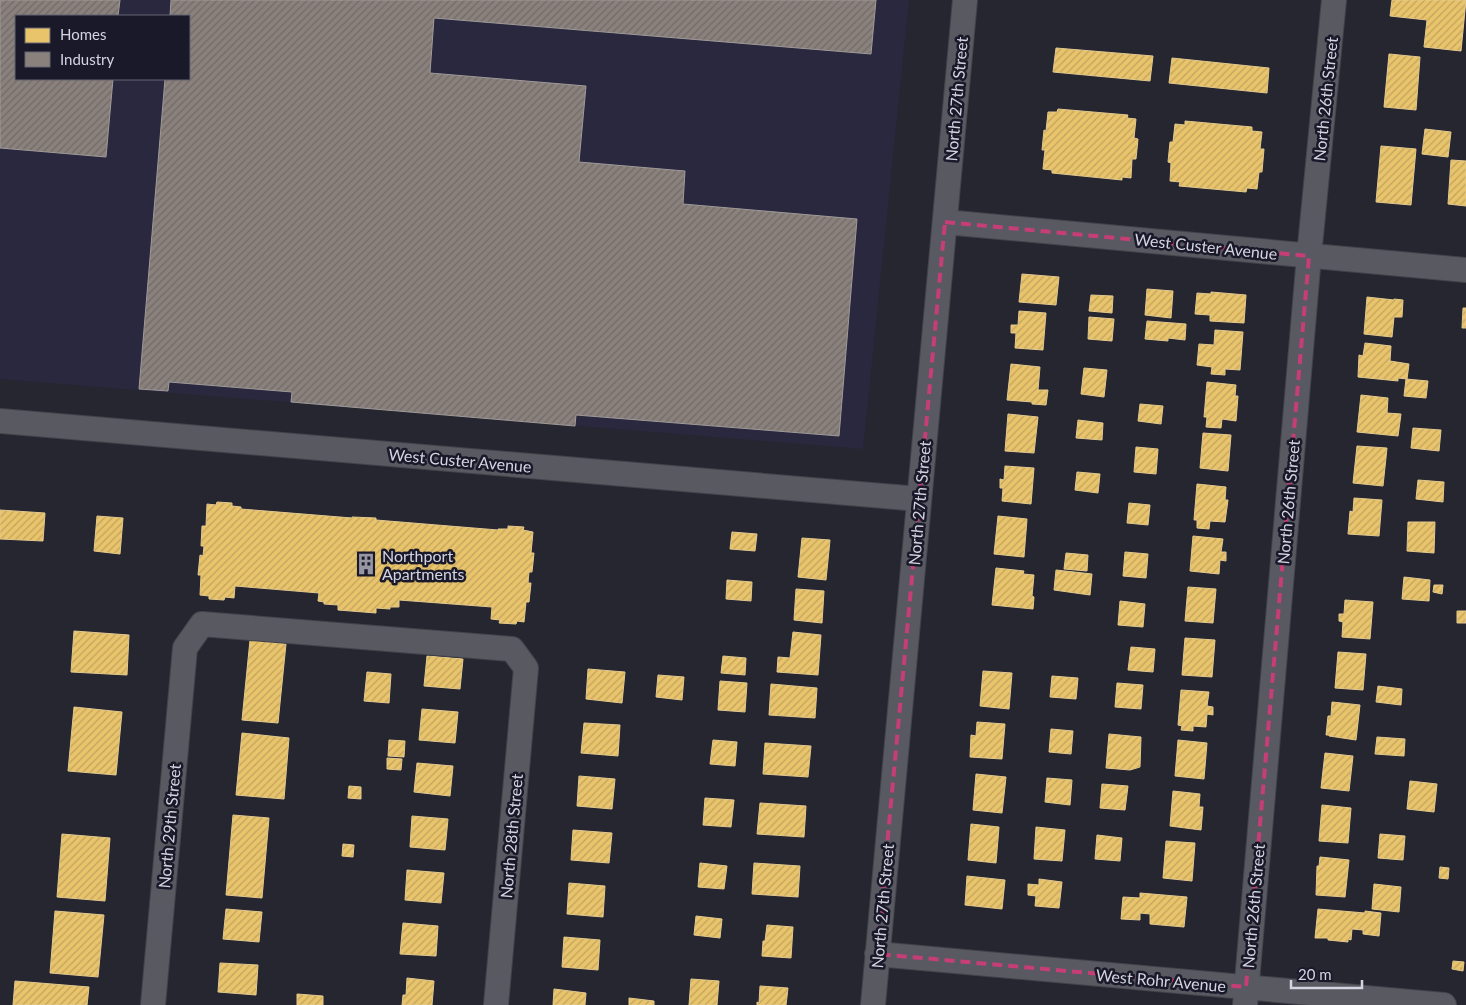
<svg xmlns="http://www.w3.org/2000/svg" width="1466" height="1005" viewBox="0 0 1466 1005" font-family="Lato,sans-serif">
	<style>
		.built { fill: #29283e; fill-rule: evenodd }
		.homes { fill: url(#homes-hatch); stroke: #e3c98e }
		.industry { fill: url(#industry-hatch); stroke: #a09a9a }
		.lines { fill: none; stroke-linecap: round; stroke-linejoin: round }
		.minor-casing { stroke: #43434c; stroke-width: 26 }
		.minor { stroke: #595961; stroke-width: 24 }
		.marked { fill: none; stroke: #c63e76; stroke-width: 4; stroke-dasharray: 10 6; stroke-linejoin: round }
		.labels { text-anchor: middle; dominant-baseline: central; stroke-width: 5; stroke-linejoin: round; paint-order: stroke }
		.street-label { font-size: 16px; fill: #d4d4e1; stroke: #19192a }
		.poi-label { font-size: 16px; fill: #d4d4e1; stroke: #19192a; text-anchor: start }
	</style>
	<defs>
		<pattern id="homes-hatch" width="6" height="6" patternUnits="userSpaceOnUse" patternTransform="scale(1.25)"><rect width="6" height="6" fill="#e9c46a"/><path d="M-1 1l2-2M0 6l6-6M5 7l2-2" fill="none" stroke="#bfa360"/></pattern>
		<pattern id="industry-hatch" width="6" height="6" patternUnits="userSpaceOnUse" patternTransform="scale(1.25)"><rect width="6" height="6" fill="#8a817c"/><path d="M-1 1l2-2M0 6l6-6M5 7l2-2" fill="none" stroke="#706a68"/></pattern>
	</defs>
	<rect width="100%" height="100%" fill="#262630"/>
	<path class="built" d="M0,0h909l-46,449 -863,-70zM16,16h173v63h-173z"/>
	<path class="homes" d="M1392,0h74l-5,51 -37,-4 3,-27 -37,-4z
		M1056,48l97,8 -3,25 -97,-9z
		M1389,54l31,3 -4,53 -32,-3z
		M1172,58l97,10 -2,25 -98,-10z
		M1058,109l70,6 -1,3 9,1 -2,19 4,1 -2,20h-4l-1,19 -9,-1v3l-70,-7v-3l-9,-1 2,-19h-3l2,-20 2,1 2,-19h9z
		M1185,121l67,6v4l10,1 -2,17h4l-2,23h-3l-2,17 -10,-1 -1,4 -67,-6 1,-4 -10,-1 1,-18 -3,-1 2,-20h3l2,-18 10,1z
		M1425,129l26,3 -3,25 -26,-3z
		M1381,146l35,3 -5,56 -35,-3z
		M1451,160l15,1v45l-18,-2z
		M1022,274l37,3 -3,28 -37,-3z
		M1147,289l26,2 -2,27 -26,-3z
		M1211,292l35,3 -2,28 -34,-2v-6l-15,-1 2,-21 14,1z
		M1091,295l22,1 -1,17 -23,-2z
		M1367,297l27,3v-1l9,1 -1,17h-8l-2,20 -28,-3z
		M1463,308h3v20h-4z
		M1019,311l27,2 -3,37 -28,-2 1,-15h-5v-8h7z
		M1089,317l25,2 -2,22 -24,-2z
		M1147,321l39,3 -1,16 -17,-2v3l-23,-2z
		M1215,330l28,2 -3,38 -15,-1v6l-14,-1 1,-7 -15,-2 2,-21 15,1z
		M1365,343l26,3 -1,15 19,3 -2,15 -9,-1v3l-40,-4 1,-22 4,1z
		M1011,364l29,3 -2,23h10l-2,15 -14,-1v-2l-25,-2z
		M1084,368l23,2 -3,27 -23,-3z
		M1406,379l22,2 -2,17 -22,-2z
		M1207,382l29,3 -1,11h3l-2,25 -14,-2 -1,9 -15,-1 1,-10h-3z
		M1361,395l27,3 -1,15 14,1 -3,22 -41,-4z
		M1140,404l23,2 -2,18 -23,-3z
		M1008,414l30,3 -4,36 -29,-2z
		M1078,420l25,3 -1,17 -26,-2z
		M1413,428l28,2 -2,21 -28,-3z
		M1203,433l28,2 -3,36 -28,-3z
		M1357,446l30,2 -4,38 -30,-3z
		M1136,447l22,2 -2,25 -22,-2z
		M1005,466l29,2 -3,36 -29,-3 1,-13h-3v-9l4,1z
		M1077,472l23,2 -2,19 -23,-3z
		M1418,480l26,2 -1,20 -27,-3z
		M1197,484l29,3 -1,13h3l-3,22 -15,-1 -1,8 -12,-1v-8h-3z
		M1354,498l28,2 -3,36 -31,-2 2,-23 3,1z
		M217,502l15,1v3l9,1v2l111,9v-1l24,1v2l122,10v-1h10v-3l16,1 -1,3 10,2 -2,21h3l-2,19h-3l-1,11h3l-2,19h-3l-2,20 -7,-1 -1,3 -17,-1 1,-3 -9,-1 1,-12 -93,-7v7h-9v2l-14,-1v5l-38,-3v-5l-14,-1v-2l-6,-1 1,-8 -84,-7 -1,12 -9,-1 -1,3 -15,-1v-3l-9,-1 1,-20h-3l2,-20 3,1 1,-10h-3l1,-20h4l1,-22 9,1z
		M1129,503l21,2 -2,20 -21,-2z
		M0,510l45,3 -2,28 -43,-2z
		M97,516l26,2 -3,36 -26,-3z
		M998,516l29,3 -3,38 -30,-3z
		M1408,522h27l-1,31 -27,-2z
		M732,532l25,2 -2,17 -25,-2z
		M1193,536l30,3 -2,13h5v9l-6,-1 -1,14 -29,-3z
		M802,538l28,2 -4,40 -28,-3z
		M1125,552l23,2 -2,24 -23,-2z
		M1066,553l22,2 -1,16 -23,-2z
		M996,568l28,3 -1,3 11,1 -2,21 2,1 -1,12 -41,-4z
		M1056,570l36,4 -2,21 -36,-5z
		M1404,577l26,3 -1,21 -27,-2z
		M727,580l25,2 -1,19 -25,-2z
		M1434,585h9l-1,9 -9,-2z
		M1188,587l28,2 -3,34 -28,-2z
		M796,589l28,2 -2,32 -28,-3z
		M1345,600l28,2 -3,37 -28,-2 1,-15 -4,-1v-7h5z
		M1120,601l25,3 -2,23 -25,-2z
		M1457,611h9v12h-9z
		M74,631l55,4 -2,40 -56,-3z
		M793,632l28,3 -3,40 -41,-3 1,-15 12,1z
		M1185,638l30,2 -3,37 -30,-2z
		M250,640l36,4 -8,79 -36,-3z
		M1131,647l24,2 -2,23 -25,-2z
		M1338,652l28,2 -3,36 -28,-2z
		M427,656l36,3 -3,30 -36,-3z
		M723,656l23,2 -1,17 -24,-2z
		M588,669l37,3 -3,31 -36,-4z
		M983,671l29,2 -3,36 -29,-3z
		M367,672l24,2 -2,29 -25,-2z
		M658,675l26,2 -2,23 -26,-3z
		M1052,676l26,2 -2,21 -26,-2z
		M720,681l27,2 -2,29 -27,-2z
		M1117,683l26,2 -2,24 -26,-2z
		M771,684l46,4 -2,30 -46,-3z
		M1378,686l24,3 -1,16 -25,-3z
		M1181,690l28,2 -2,14 6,1v8l-6,-1 -1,13 -13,-1v5l-12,-1 1,-4 -4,-1z
		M1332,702l28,3 -4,35 -27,-4v-1h-3l2,-19h3z
		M74,707l48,5 -6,63 -48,-4z
		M422,709l36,3 -3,31 -36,-3z
		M977,722l28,2 -3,35 -32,-2 1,-22 5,1z
		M584,723l36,2 -2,31 -37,-3z
		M1051,729l22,2 -2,23 -22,-2z
		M242,733l47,5 -5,61 -48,-4z
		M1109,734l32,3 -1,30 -10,3 -24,-2z
		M1377,737l28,2 -1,17 -29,-2z
		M389,740l16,1 -1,16 -16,-1z
		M713,740l24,2 -2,24 -25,-2z
		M1178,740l29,3 -3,36 -29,-3z
		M765,743l46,3 -3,31 -45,-3z
		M1325,753l28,3 -4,35 -28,-3z
		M387,758l15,1 -1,11 -14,-1z
		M417,763l36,3 -3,30 -36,-4z
		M976,774l30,3 -4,36 -29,-3z
		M579,776l36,3 -3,30 -35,-3z
		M1047,778l25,2 -2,25 -25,-3z
		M1410,781l27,3 -3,28 -27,-3z
		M1102,784l26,2 -3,24 -25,-2z
		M349,786l12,1v12l-13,-1z
		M1173,791l27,3 -1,13h4l-2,23 -31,-4z
		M705,798l29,2 -3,27 -28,-2z
		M760,803l46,3 -2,31 -47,-3z
		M1322,805l29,3 -3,35 -29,-2z
		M233,815l36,3 -7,80 -36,-3z
		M412,816l36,3 -3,31 -35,-3z
		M971,824l28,3 -3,36 -28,-3z
		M1036,827l29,3 -3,31 -28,-2z
		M573,830l39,3 -3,30 -38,-3z
		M62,834l48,4 -5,63 -48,-4z
		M1380,834l25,2 -2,24 -25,-2z
		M1097,835l25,3 -2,23 -25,-2z
		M1166,841l29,2 -3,38 -29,-3z
		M343,844l11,1 -1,12 -11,-1z
		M1320,857l29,3 -4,37 -29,-2 1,-29h2z
		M700,863l27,3 -3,23 -26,-2z
		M754,863l46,3 -2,31 -46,-3z
		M1440,867l9,1 -1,11 -9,-1z
		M407,870l37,3 -3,30 -36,-3z
		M967,876l38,4 -3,29 -37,-4z
		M1039,879l23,3 -3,26 -24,-2 1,-10 -8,-1v-11l11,1z
		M569,883l36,3 -2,31 -36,-3z
		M1374,884l27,3 -2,25 -27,-3z
		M1140,893l47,4 -3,30 -34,-3v-10l-10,-1v7l-19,-1 2,-22 17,1z
		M226,909l36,3 -3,30 -36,-3z
		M1318,909l47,4v-2l16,2 -2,23 -16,-2v-4l-11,-1 -1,11 -3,-1v3l-20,-2v-2h-13z
		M55,911l49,4 -6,62 -48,-4z
		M696,916l26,3 -2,19 -26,-3z
		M403,923l35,3 -2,30 -36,-2z
		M767,925l26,2 -2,31 -29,-2 1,-15h2z
		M564,937l36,3 -2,30 -36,-3z
		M1453,961l11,1 -1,9 -11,-2z
		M220,963l38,2 -2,30 -38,-3z
		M407,978l27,3 -2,24h-30l1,-10h3z
		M691,979l28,2 -2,24h-28z
		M15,981l74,6 -2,18h-74z
		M760,986l28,2 -2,17h-29v-3l2,1z
		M554,989l32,4 -1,12h-32z
		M297,994l26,2v9h-26z
		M629,998l25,3v4h-25z"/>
	<path class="industry" d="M0,0h120l-2,16h-102v63h97l-7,78 -106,-9z
		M171,0h705l-5,54 -437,-36 -4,55 156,13 -7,76 106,9 -2,33 174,15 -18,217 -263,-21 -1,11 -284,-24 1,-10 -123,-10 -1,9 -29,-2 26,-310h24v-63h-19z"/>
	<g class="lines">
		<g class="minor-casing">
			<path id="minor" d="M945,222l521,48
				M0,421l919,78
				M877,954l567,51
				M153,1005l32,-357 17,-24 310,25 14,19 -30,337
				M873,1005l92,-1005
				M1245,1005l64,-749 25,-256"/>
		</g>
		<use href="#minor" class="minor"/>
	</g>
	<path class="marked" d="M945,222l364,34 -63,731 -369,-33z"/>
	<defs>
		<g id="building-bare" transform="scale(1.725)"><path d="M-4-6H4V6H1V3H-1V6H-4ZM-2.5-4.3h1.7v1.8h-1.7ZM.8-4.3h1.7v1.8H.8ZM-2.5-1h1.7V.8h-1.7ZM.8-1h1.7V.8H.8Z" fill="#9797a3" stroke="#19192a" stroke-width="2.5" paint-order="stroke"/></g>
	</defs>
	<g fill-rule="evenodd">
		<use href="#building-bare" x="366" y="564"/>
	</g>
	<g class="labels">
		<g class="street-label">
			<text transform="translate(956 99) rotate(-85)">North 27th Street</text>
			<text transform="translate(1325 99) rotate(-84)">North 26th Street</text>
			<text transform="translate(1206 246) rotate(6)">West Custer Avenue</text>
			<text transform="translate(460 460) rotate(5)">West Custer Avenue</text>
			<text transform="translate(1288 502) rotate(-85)">North 26th Street</text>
			<text transform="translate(919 503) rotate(-85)">North 27th Street</text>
			<text transform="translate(169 826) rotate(-85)">North 29th Street</text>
			<text transform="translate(511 836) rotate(-85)">North 28th Street</text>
			<text transform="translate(882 906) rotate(-85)">North 27th Street</text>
			<text transform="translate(1253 906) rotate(-85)">North 26th Street</text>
			<text transform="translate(1161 980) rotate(5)">West Rohr Avenue</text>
		</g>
		<g class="poi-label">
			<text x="382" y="555">Northport<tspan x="382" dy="18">Apartments</tspan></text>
		</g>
	</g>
	<rect x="15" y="15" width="175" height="65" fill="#19192a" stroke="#646473"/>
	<rect x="25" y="28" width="25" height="15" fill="#e9c46a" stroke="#646473"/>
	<text x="60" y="40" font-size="15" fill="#d4d4e1">Homes</text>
	<rect x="25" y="52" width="25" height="15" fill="#8a817c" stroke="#646473"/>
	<text x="60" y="65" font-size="15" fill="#d4d4e1">Industry</text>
	<path d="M1291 980v8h71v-8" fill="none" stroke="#d4d4e1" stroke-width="2.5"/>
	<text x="1298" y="980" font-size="15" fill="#d4d4e1" stroke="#19192a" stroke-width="4" paint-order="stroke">20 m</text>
</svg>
